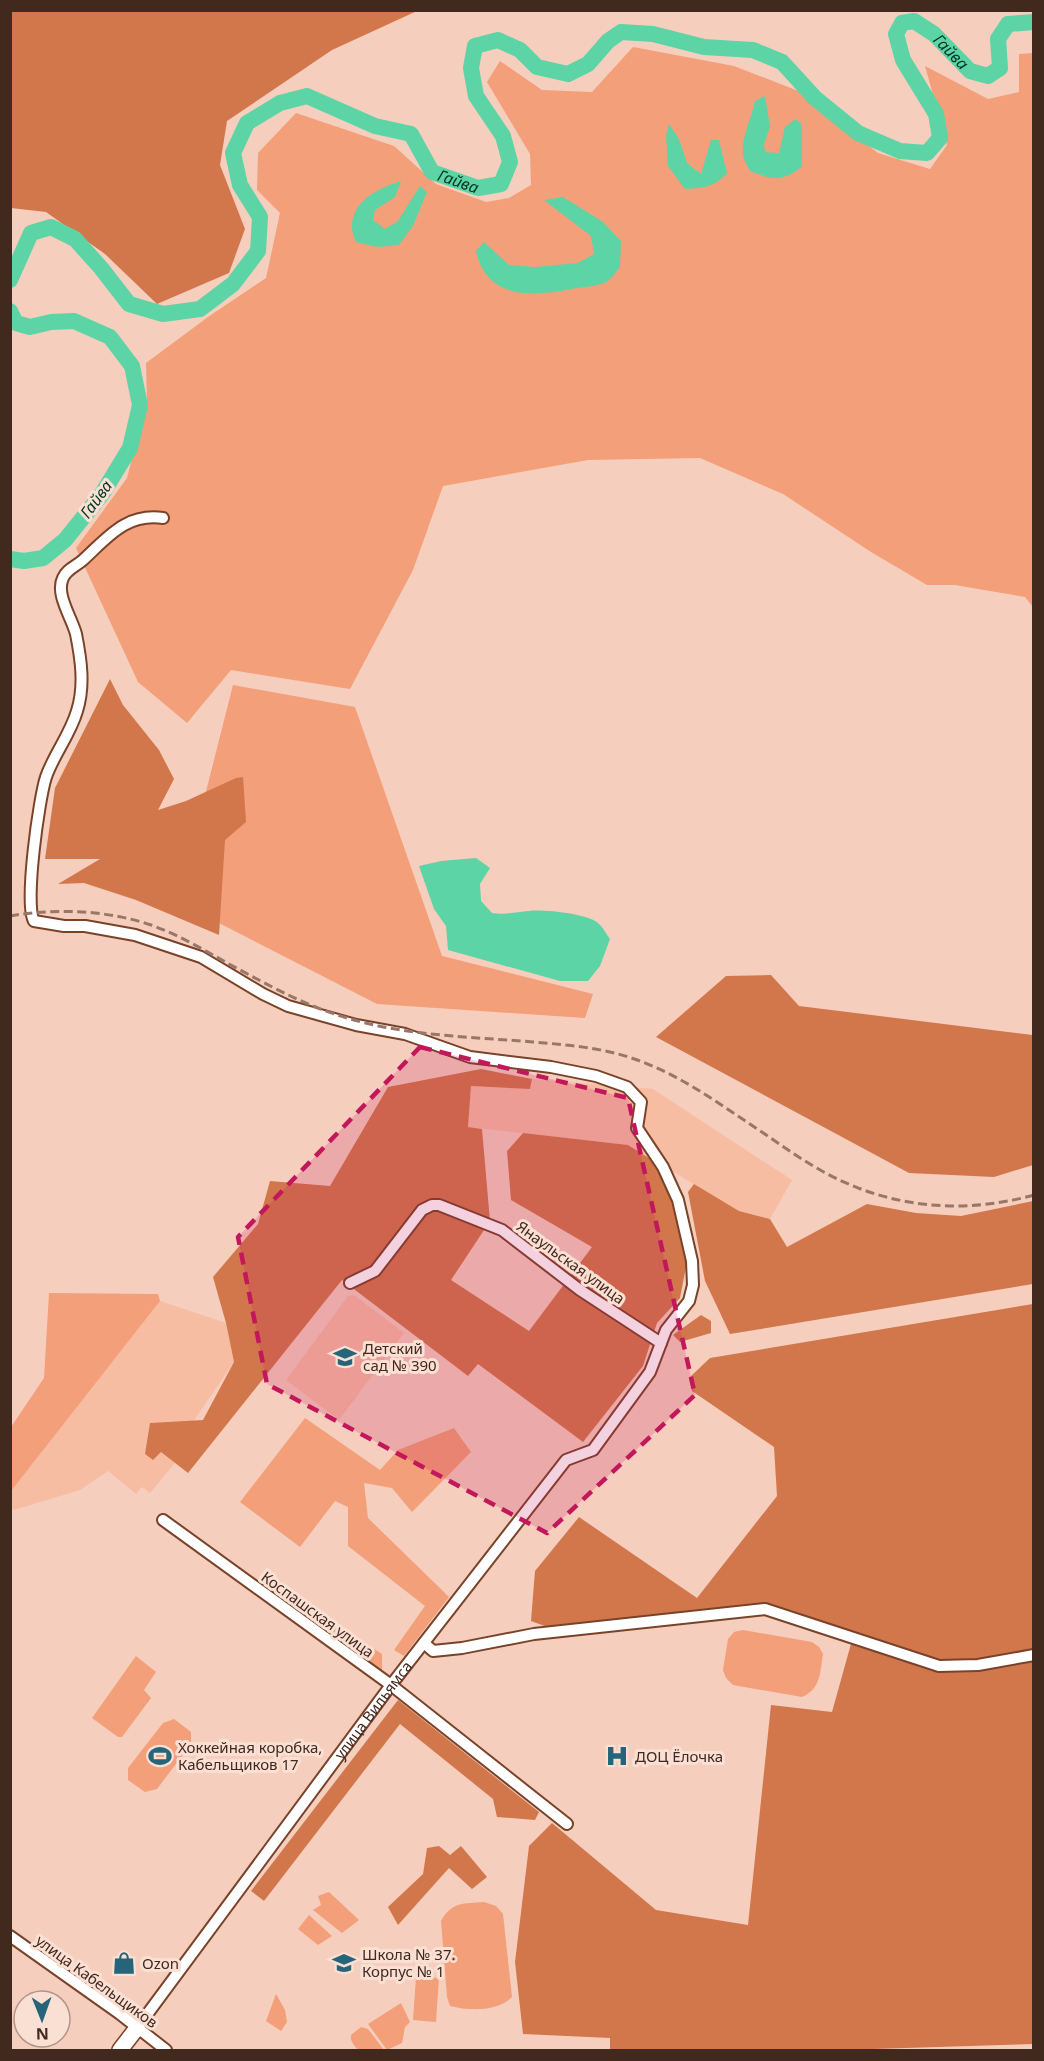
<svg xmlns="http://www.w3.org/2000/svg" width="1044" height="2061" viewBox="0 0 1044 2061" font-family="'Noto Sans',sans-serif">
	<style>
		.built { fill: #f7bda3 }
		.green { fill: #f39f79 }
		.forest { fill: #d2774c }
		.water { fill: #5cd4a6 }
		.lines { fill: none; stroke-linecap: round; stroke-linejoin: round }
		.river { stroke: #5cd4a6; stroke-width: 16 }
		.street-casing { stroke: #794329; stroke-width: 14 }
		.secondary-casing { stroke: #794329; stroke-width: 18 }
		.street { stroke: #fff; stroke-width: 10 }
		.secondary { stroke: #fff; stroke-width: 15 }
		.rail { stroke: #987769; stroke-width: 3; stroke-dasharray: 9 4.5; stroke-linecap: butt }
		.marked { fill: #c2185b; fill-opacity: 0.2; stroke: #c2185b; stroke-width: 4.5; stroke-dasharray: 12 8; stroke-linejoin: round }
		.labels { text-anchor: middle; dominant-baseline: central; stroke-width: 6; stroke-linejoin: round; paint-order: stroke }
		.street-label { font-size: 15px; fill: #42291d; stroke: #fadfd3 }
		.poi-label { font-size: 15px; fill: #42291d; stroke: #fadfd3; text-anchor: start }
		.water-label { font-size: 16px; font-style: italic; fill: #003524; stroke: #fadfd3 }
	</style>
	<rect width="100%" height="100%" fill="#f6cebd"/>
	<path class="built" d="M532,1079l121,10 139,91 -22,39 -31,-8 -111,-66 -160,-18 3,-41 59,3z
		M354,1295l50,38 -65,87 -53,-40 62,-84z
		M160,1301l66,22 8,39 -44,64 -15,37 -25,30 -8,-6 -6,7 -28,-23 -28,19 -66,20 -3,-3 -1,-16z"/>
	<path class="green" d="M633,47l101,19 67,26 77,61 52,16 17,-24 -22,-79 63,33 31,-7v-38l14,-1v554l-8,-10 -70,-12h-28l-56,-33 -88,-58 -83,-36 -112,2 -145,26 -30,84 -63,119 -119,-19 -44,53 -49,-41 -62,-134 51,-70 20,-77 -1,-38 62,-46 58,-39 14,-65 -23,-23 1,-37 38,-40 98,33 42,38 50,18 23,-4 22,-13 -1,-31 -43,-72 13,-21 42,29 50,2z
		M233,685l122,22 87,249 151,38 -8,24 -208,-14 -199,-102z
		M49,1293l109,1 2,7 -149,190v-64l33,-49z
		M305,1418l75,52 18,-20 56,-22 17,24 -59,60 -20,-24 -28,-5 4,35 81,79 -45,59 -10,-6 31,-44 -77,-60v-39l-13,-6 -35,46 -60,-45z
		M322,1614l60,40v17l-67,-49z
		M743,1630l69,12 7,5 4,7c-3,18 -2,35 -21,43l-69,-12 -7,-7 -3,-8 5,-31 6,-7z
		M136,1656l20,16 -12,18 7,8 -29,39h-4l-26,-19z
		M174,1719l17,13v12l-34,45 -12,3 -17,-12v-12l35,-45z
		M329,1892l30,28 -17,13 -29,-23 8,-5 -3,-9z
		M484,1902l12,4 7,8 9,83c-15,15 -42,14 -62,9l-3,-9 -6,-76c11,-20 23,-17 43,-19z
		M309,1915l23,21 -14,9 -20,-16z
		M416,1977l23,1 -3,44 -23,-2z
		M276,1994l9,16 2,12 -6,9 -15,-10z
		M401,2003l9,19 -5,5 -3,16 -15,7 -19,-26z
		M361,2027l7,2 16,21h-26c-4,-5 -8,-8 -7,-15z"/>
	<path class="forest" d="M11,10h406v1l-85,39 -105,71 -7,44 25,64 -16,44 -72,31 -52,-50 -59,-42 -35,-4z
		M110,679l13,26 36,45 15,29 -16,31 28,-9 50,-23 7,-1 3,45 -21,18 -6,95 -83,-35 -52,-17 -26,1 42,-25h-55l10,-71z
		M771,975l28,31 234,29v130l-39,12 -85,-4 -253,-136 70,-61z
		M481,1069l51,10 -2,10 -59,-3 -3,41 14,2 8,92 -39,59 78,51 63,-84 -81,-47 -4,-49 16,-18 105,12 26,16 20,39 13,62 -7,36 -23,25 -14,43 -60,76 -105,-78 -10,12 -126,-96 -154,193 -27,-21 -8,8 -8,-6 5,-31 53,-3 31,-58 -8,-39 -13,-46 45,-53 12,-43 60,5 58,-99z
		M694,1184l45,27 31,8 17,28 80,-43 49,9 45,3 72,-15v83l-303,50 -25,-53 -17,-89z
		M1033,1304v740l-191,6h-232v-12l-87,-4 -8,-72 14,-116 23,-23 104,87 92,15 23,-220 61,7 22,-79 -87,-29 -214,25 -22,-8 4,-50 44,-54 118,81 80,-102 -3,-49 -82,-56 -3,-13 21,-20z
		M701,1315l10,6v12l-31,9 -7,-7z
		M398,1700l141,112 -4,8 -38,-3 -4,-18 -93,-75 -136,177 -13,-10z
		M439,1846l11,9 11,-9 26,31 -15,12 -23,-21 -51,57 -10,-18 35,-33 4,-26z"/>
	<path class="water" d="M765,96l5,31 -6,17 1,8 14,1 6,-26 11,-8 6,6v42c-21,15 -29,13 -52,4 -3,-6 -7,-12 -7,-18 -2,-12 9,-38 12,-52z
		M669,124l10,15 8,24 14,11 10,-34h8l8,33c-12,14 -24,15 -42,16l-17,-23 -2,-30z
		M401,181l-6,16 -20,13 -2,10 12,9 13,-8 22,-35 7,6 -14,34 -14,19 -21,2 -22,-5c-1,-4 -4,-9 -4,-14 -1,-27 27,-40 49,-47z
		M563,197l40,25 18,19 -1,26c-4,5 -10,14 -16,16 -10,4 -23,4 -33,6 -39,8 -85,10 -95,-38l8,-9 25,23 26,2 43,-4 16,-9 -3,-18 -47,-36z
		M476,858l14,10 -10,16 1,17 11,12c14,2 24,-1 37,-2 14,-2 60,3 69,12 5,4 8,11 12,16l-10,27 -12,15h-28l-112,-31 -2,-24 -12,-17 -15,-43 22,-5z"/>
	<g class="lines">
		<g class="river">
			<path id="s1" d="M10,280l21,-47 20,-6 24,12 26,29 28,36 34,10 37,-5 33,-25 25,-33 2,-34 -20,-32 -7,-32 14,-30 33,-20 27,-7 68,30 36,8 21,38 46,16 23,-4 9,-22 -7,-26 -27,-40 -5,-28 4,-22 23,-6 22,10 17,17 31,7 20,-10 20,-23 13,-9 32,2 51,13 49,3 29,12 33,36 43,35 42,18 27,2 13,-15 -4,-24 -33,-54 -7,-26 6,-11 12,-2 20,13 36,37 18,5 12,-8 -2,-29 10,-15 26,-2"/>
			<path d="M10,311l6,12 14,4 21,-5 23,-1 36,16 22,29 8,39 -10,43 -28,46 -37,46 -22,18 -19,3 -14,-2"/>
		</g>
		<g class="street-casing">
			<g id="street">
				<path d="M350,1283l25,-12 47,-61 10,-5h7l63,25 78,60 81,53"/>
				<path d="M163,1520l228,165 176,139"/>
				<path d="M424,1643l9,8 29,-3 72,-14 231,-25 174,57 39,-1 56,-10"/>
				<path d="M10,1936l110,78 46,36"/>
				<path id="s2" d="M137,2028l254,-343 175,-225 27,-10 57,-78 16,-42 23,-29 4,-16 -1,-24 -14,-61 -15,-33 -26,-39 4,-26 -14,-15 -31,-11 -45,-9 -81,-10 -65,-23 -49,-9 -68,-19 -25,-12 -62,-37 -66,-22 -50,-9h-21l-30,-5c-10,-16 5,-123 12,-144 8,-23 24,-42 31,-66 8,-25 4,-52 -1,-77 -4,-16 -21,-40 -13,-56 4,-9 12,-11 20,-18 25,-23 43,-47 80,-42"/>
			</g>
		</g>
		<g class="secondary-casing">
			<path id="secondary" d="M120,2050l17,-22"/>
		</g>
		<use href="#street" class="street"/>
		<use href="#secondary" class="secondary"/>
		<path class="rail" d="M10,916c47,-8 96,-6 141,9 28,10 53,25 78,39 41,22 80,44 125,56 58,16 119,17 179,22 36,3 73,6 107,19 38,14 71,37 104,59 26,17 51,36 78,51 66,37 140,44 212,24"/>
	</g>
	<path class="marked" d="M420,1047l208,51 67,297 -148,138 -280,-149 -29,-147z"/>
	<defs>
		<g id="school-bare" transform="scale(1.8)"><path d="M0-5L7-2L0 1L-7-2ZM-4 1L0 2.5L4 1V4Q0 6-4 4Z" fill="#26647a" stroke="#fadfd3" stroke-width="2.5" paint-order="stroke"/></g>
		<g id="stadium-bare" transform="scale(1.8)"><path d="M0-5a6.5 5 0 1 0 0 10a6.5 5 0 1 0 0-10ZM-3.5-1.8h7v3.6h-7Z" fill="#26647a" stroke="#fadfd3" stroke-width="2.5" paint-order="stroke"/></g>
		<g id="hospital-bare" transform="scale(1.8)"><path d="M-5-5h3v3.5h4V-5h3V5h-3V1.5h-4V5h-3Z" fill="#26647a" stroke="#fadfd3" stroke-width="2.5" paint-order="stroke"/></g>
		<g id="shop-bare" transform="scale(1.8)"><path d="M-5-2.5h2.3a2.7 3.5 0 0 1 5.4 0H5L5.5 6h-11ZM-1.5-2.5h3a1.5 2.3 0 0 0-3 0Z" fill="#26647a" stroke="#fadfd3" stroke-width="2.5" paint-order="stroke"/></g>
	</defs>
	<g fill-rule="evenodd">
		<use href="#school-bare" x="345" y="1357"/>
		<use href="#stadium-bare" x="160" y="1756"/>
		<use href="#hospital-bare" x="617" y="1756"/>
		<use href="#shop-bare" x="124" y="1963"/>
		<use href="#school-bare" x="344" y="1963"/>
	</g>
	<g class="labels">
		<g class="street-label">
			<text transform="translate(571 1262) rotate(36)">Янаульская улица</text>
			<text transform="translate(318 1614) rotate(36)">Коспашская улица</text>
			<text stroke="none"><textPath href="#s2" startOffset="396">улица Вильямса</textPath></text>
			<text transform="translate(97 1981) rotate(36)">улица Кабельщиков</text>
		</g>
		<g class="poi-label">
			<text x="363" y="1348">Детский<tspan x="363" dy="17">сад № 390</tspan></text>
			<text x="178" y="1747">Хоккейная коробка,<tspan x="178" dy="17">Кабельщиков 17</tspan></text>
			<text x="635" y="1756">ДОЦ Ёлочка</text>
			<text x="362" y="1954">Школа № 37.<tspan x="362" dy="17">Корпус № 1</tspan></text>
			<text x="142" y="1963">Ozon</text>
		</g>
		<g class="water-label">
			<text stroke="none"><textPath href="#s1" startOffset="1642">Гайва</textPath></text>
			<text stroke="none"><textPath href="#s1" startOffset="726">Гайва</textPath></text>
			<text transform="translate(96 499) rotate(-54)">Гайва</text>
		</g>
	</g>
	<rect width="1044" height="2061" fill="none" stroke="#42291d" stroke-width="24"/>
	<g transform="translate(42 2019) rotate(179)"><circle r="28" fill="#fadfd3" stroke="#b0968a" stroke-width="1.5"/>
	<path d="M0-4.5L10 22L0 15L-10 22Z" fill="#26647a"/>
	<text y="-9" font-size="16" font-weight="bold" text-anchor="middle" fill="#42291d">N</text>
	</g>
</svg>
